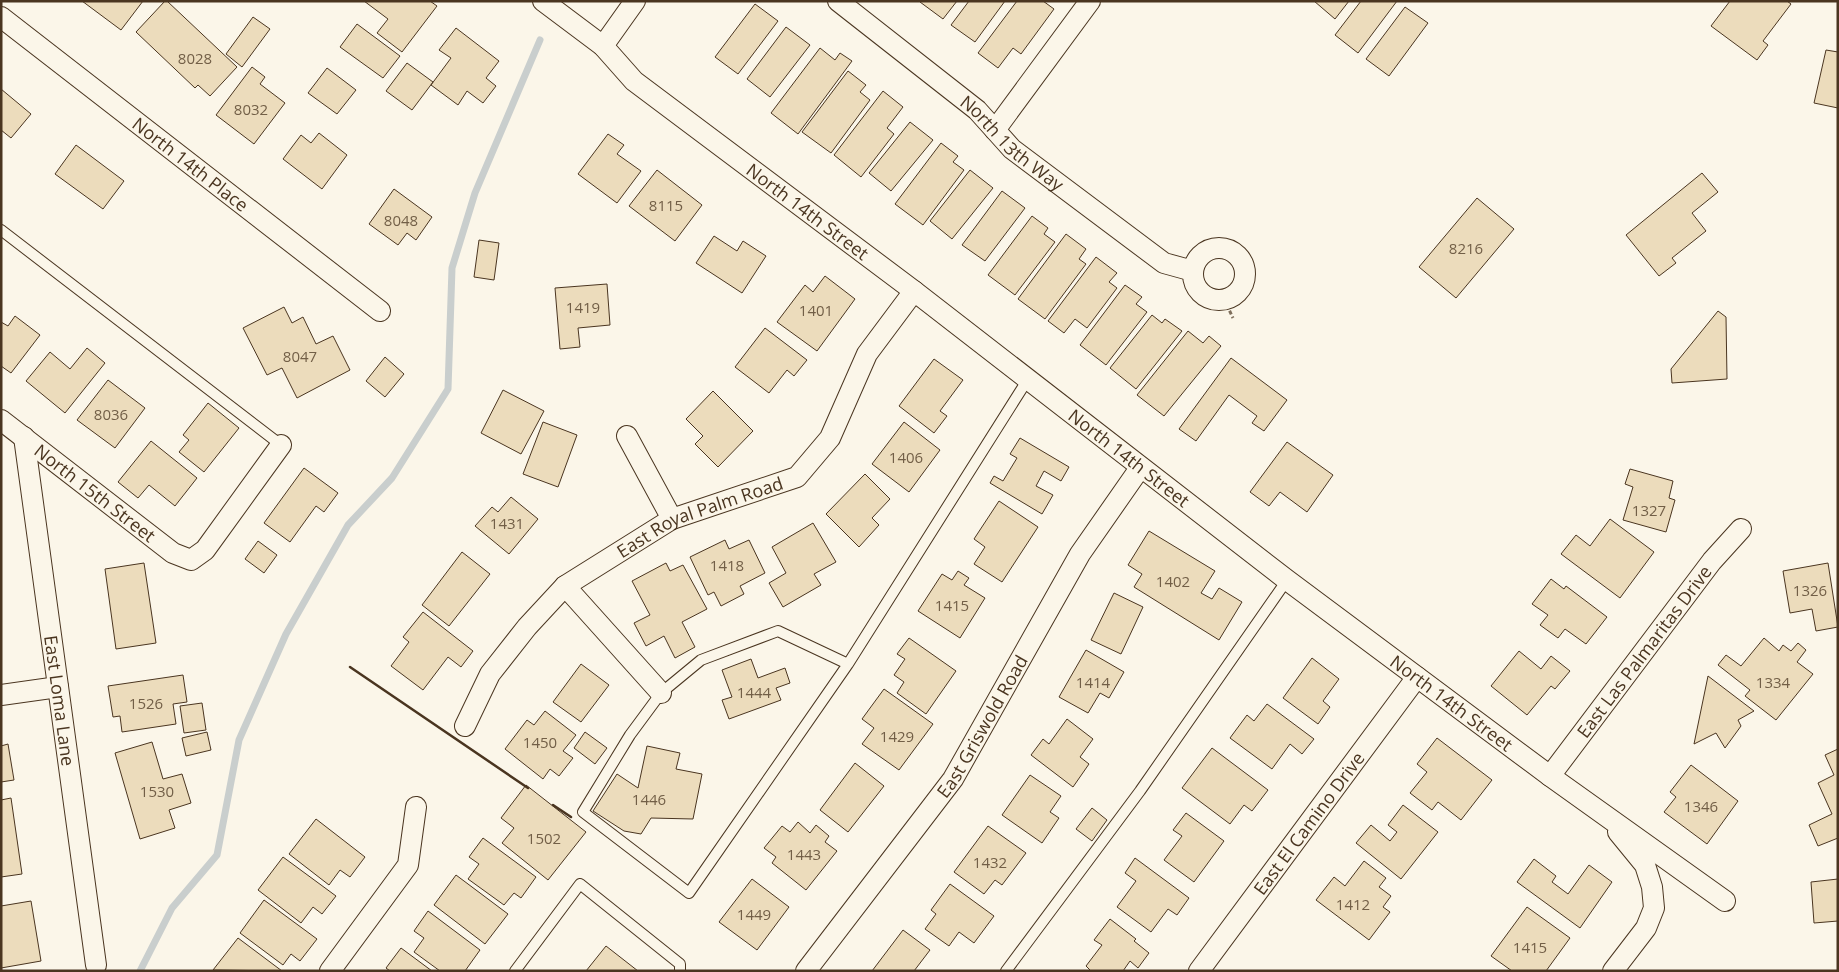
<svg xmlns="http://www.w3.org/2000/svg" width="1839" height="972" viewBox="0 0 1839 972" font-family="'Open Sans',sans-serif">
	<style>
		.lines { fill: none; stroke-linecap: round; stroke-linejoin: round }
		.stream { stroke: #c9cecd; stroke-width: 7 }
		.building { fill: #ecdcbc; stroke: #4a3520 }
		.lane-casing { stroke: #4a3520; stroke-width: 12 }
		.street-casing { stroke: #4a3520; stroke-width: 22 }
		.path { stroke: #7f6f5c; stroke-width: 3; stroke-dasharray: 4 2.5; stroke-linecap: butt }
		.lane { stroke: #fbf6e9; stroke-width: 10 }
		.street { stroke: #fbf6e9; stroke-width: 20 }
		.wall { stroke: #4a3520; stroke-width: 2.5 }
		.labels { text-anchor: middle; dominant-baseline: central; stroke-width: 4; stroke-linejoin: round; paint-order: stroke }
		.number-label { font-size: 15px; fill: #725f47 }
		.street-label { font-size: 18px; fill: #4a3520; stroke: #fbf6e9 }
	</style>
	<rect width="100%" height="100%" fill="#fbf6e9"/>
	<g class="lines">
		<path class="stream" d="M140,971l32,-63 45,-53 22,-115 47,-106 62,-109 44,-47 56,-89 4,-121 23,-75 65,-153"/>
	</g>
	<path class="building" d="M82,1h61l-22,29z
		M165,1h2l70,66 -27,29 -12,-11 -3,3 -59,-56z
		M364,1h66l7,5 -35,46 -25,-19 11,-14z
		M921,1h36l-14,18 -23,-17z
		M969,1h36l-30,41 -24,-17z
		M1017,1h26l11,8 -33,45 -8,-6 -15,20 -20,-15z
		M1314,1h35l-14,18z
		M1361,1h36l-39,52 -23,-18z
		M1730,1h57l4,3 -28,37 5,4 -11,15 -46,-34z
		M755,4l23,17 -40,53 -23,-17z
		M1405,7l23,16 -39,53 -23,-17z
		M253,17l17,12 -28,38 -16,-13z
		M357,24l43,32 -17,22 -43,-31z
		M786,27l24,18 -40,52 -23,-18z
		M456,28l43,33 -13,17 10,8 -13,17 -16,-12 -9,14 -27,-20 20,-27 -12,-8z
		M820,48l15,12 5,-7 12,8 -54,73 -27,-21z
		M1826,50l12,2v56l-24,-5z
		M407,63l26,19 -21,28 -26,-19z
		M252,67l13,10 -5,7 25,19 -31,41 -38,-29z
		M327,68l29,22 -19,24 -29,-21z
		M848,71l18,14 -6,7 10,8 -39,53 -29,-21z
		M1,89l30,25 -20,24 -10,-8z
		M883,91l20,16 -16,21 7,6 -33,43 -27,-22z
		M910,122l23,18 -42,51 -22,-18z
		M319,133l28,22 -25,34 -39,-30 18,-24 10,8z
		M608,134l16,11 -7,9 24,17 -24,32 -39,-29z
		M941,143l17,13 -5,6 11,8 -41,55 -28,-21z
		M76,145l48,36 -21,28 -48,-35z
		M657,170l45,35 -27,36 -46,-35z
		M970,170l23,18 -41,51 -22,-18z
		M1702,173l16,19 -26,21 14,18 -34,27 4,5 -17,13 -33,-41z
		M394,189l38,28 -16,23 -9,-7 -9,12 -29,-21z
		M1002,191l23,17 -40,53 -23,-16z
		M1477,198l37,31 -58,69 -37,-31z
		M1032,216l16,12 -4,6 11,8 -40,53 -27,-20z
		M1066,234l20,15 -7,10 7,5 -41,55 -27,-20z
		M714,236l23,15 6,-10 23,15 -24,37 -46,-30z
		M479,240l20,3 -5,37 -20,-3z
		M1096,257l21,16 -8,9 8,6 -30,40 -12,-9 -11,14 -16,-12z
		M825,276l30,23 -38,52 -40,-29 28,-37 8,7z
		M607,284l3,41 -32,3 2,19 -20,2 -5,-61z
		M1125,285l17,12 -6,7 11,8 -41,53 -26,-20z
		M284,307l8,16 11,-6 13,27 17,-8 17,34 -53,28 -15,-30 -15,7 -24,-47z
		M1718,311l8,6 1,62 -55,4 -1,-14z
		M1152,315l10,8 3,-4 17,12 -46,58 -26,-21z
		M15,316l25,19 -29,38 -10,-7v-44l7,4z
		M765,328l42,32 -13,16 -7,-6 -18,23 -34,-26z
		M1188,331l15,12 6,-7 12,10 -57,70 -27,-21z
		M87,348l18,15 -40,50 -39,-32 24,-29 20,17z
		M385,357l19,17 -19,23 -19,-16z
		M1231,358l56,42 -23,31 -12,-8 5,-7 -28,-21 -33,46 -17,-12z
		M934,359l29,21 -23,31 7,5 -13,17 -35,-27z
		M108,380l37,28 -30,40 -38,-28z
		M503,390l41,21 -23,43 -40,-21z
		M713,391l40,40 -35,36 -23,-23 8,-8 -17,-17z
		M208,403l31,25 -35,44 -25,-20 10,-12 -6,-5z
		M543,422l34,13 -19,52 -35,-13z
		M904,422l36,28 -31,42 -37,-28z
		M1020,438l49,29 -8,14 -17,-10 -8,15 17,9 -11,19 -52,-31 4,-7 9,5 14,-23 -7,-4z
		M151,441l46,37 -22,28 -26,-21 -11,13 -20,-16z
		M1287,442l46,33 -26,37 -27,-20 -11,14 -19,-14z
		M304,468l34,25 -14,19 -8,-6 -26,36 -26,-19z
		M1630,469l43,12 -4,17 6,2 -9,32 -43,-12 10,-33 -8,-3z
		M865,474l25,25 -18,19 7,7 -20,22 -33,-33z
		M511,497l27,22 -29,35 -34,-28 17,-19 6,5z
		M999,501l39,26 -36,55 -28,-18 11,-17 -11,-8z
		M1610,519l44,33 -34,46 -59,-44 15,-19 14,11z
		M813,523l23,39 -22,12 7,11 -38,22 -14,-24 17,-10 -14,-26z
		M1149,531l66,40 -14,22 11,6 7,-11 23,14 -23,38 -85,-53 8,-13 -14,-9z
		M725,540l4,9 20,-9 16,33 -25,13 4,8 -23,12 -7,-14 -6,3 -18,-38z
		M258,541l19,14 -13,18 -19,-14z
		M462,552l28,22 -41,52 -27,-21z
		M144,563l12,80 -40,6 -11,-80z
		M666,563l4,8 13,-6 24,44 -25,13 13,25 -20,11 -11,-22 -18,10 -12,-23 16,-8 -18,-34z
		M1828,563l10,64 -22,4 -4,-22 -22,4 -7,-42z
		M958,571l11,7 -5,7 21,13 -25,40 -42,-27 24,-37 10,6z
		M1551,579l13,10 2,-3 41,31 -21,27 -21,-15 -7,9 -18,-13 8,-10 -16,-11z
		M1114,593l29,14 -22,47 -30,-14z
		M423,612l50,39 -12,16 -13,-10 -25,33 -32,-24 18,-24 -6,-5z
		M909,638l47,33 -30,43 -29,-21 7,-11 -10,-7 11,-16 -8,-5z
		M1764,638l15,13 4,-6 8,6 7,-8 8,7 -9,12 16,12 -37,46 -31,-24 5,-6 -32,-25 8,-10 15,11z
		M1086,650l38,22 -15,26 -9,-5 -12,20 -29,-16z
		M1519,651l22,18 10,-13 19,15 -15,18 -4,-3 -24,29 -36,-29z
		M1312,658l27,21 -16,22 7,6 -12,17 -35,-26z
		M751,659l7,19 27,-10 5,15 -14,5 5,12 -52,19 -7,-19 10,-3 -10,-27z
		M581,664l28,21 -28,37 -28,-20z
		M183,675l4,27 -14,2 3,20 -54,8 -2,-16 -7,1 -5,-31z
		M1708,676l46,35 -16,9 3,6 -16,22 -9,-15 -22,11z
		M884,689l49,35 -34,46 -37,-26 12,-16 -12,-9z
		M202,703l4,27 -22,3 -4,-27z
		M1267,704l47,35 -12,15 -12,-10 -18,25 -42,-31 17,-23 7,6z
		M545,711l31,24 -13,16 10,7 -14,18 -9,-7 -7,10 -38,-30 22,-29 7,5z
		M1067,719l26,20 -13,18 9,7 -16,23 -42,-32 12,-16 6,5z
		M207,732l4,18 -25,6 -4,-18z
		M585,732l22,16 -12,16 -21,-16z
		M1437,738l55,42 -31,40 -23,-18 -6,8 -22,-17 17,-21 -10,-8z
		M152,742l11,37 19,-5 9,29 -22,7 6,18 -35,11 -25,-86z
		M8,744l6,36 -13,2v-36z
		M647,746l33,7 -4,16 26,5 -9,45 -42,-1 -10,16 -17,-3 -31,-20 24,-37 21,14z
		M1212,748l56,42 -16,21 -8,-6 -14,19 -48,-36z
		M1838,749v89l-20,8 -9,-21 23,-11 -14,-31 16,-8 -9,-20z
		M855,763l29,23 -36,46 -28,-22z
		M1691,765l47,36 -31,43 -43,-32 12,-15 -6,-5z
		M1030,775l31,21 -11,16 9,6 -17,25 -40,-28z
		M526,785l60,47 -38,48 -46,-37 12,-15 -13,-10z
		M11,798l11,76 -21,3v-77z
		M1403,805l35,27 -37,47 -45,-36 15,-18 19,16 7,-9 -9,-7z
		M1092,808l15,12 -15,21 -16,-12z
		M1186,813l38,28 -30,41 -30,-22 18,-24 -9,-6z
		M316,819l49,38 -15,20 -10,-7 -11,15 -40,-31z
		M798,822l12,11 6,-8 13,11 -4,6 12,9 -31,39 -34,-27 4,-6 -12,-9 18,-22 8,6z
		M988,826l38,27 -24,32 -7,-5 -11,14 -30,-22z
		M483,838l53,39 -15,21 -7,-5 -10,12 -36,-26 11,-15 -10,-7z
		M283,857l53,39 -14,18 -9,-7 -12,16 -43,-33z
		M1135,858l54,40 -12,17 -9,-6 -17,23 -34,-25 19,-26 -11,-8z
		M1534,859l22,17 -4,6 16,12 21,-29 23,17 -32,46 -63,-46z
		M1364,861l22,17 -7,9 12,9 -8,11 7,5 -21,28 -53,-40 18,-23 11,9z
		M456,875l52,39 -23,30 -51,-39z
		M752,879l37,28 -32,43 -38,-28z
		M1838,879v42l-24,2 -3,-41z
		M950,884l44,32 -20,27 -15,-11 -10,14 -24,-17 11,-15 -5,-4z
		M264,900l53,39 -17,22 -9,-7 -8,11 -43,-32z
		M31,901l10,60 -40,7v-62z
		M1527,907l43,31 -24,33h-34l-21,-15z
		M428,911l52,39 -15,21h-25l-26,-19 10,-14 -10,-7z
		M1110,919l26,20 -2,2 15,12 -11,15 -8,-7 -7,10h-32l-5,-5 16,-21 -8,-5z
		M903,930l27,20 -16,21h-42z
		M238,938l44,33 -69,-1z
		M606,946l32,25h-52z
		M401,948l31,23h-42l-4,-3z"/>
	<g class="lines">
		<g class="lane-casing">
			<path id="lane" d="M1,230l280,215
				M848,664l-70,-33 -77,29 -40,33 -31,42 -47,77 106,81 159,-229 180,-285
				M515,971l65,-87 100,80v7
				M1006,971l134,-180 147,-211"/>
		</g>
		<g class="street-casing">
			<g id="street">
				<path id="s1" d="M543,1l60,45 31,35 280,210 373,289 263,196 175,125"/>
				<path id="s2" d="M838,1l139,109 35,39 152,114 29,8"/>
				<path id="s3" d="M1,17l379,294"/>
				<path d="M603,46l32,-45"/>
				<path d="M995,130l95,-129"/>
				<circle cx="1219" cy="274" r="26"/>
				<path id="s4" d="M1,420l172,133 18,7 14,-10 76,-105"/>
				<path d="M627,436l45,83"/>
				<path id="s5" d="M24,437l72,528"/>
				<path d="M565,586l96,107"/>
				<path d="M1,695l57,-8"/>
				<path id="s6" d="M465,726l25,-52 37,-47 38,-41 107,-67 125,-42 33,-39 37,-84 47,-63"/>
				<path id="s7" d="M1550,776l162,-215 29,-32"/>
				<path d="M330,971l78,-106 8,-58"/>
				<path id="s8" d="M806,971l147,-192 127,-225 60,-86"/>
				<path id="s9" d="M1199,971l218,-294"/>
				<path d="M1613,971l33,-43 8,-20 -2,-21 -7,-22 -27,-33"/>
			</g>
		</g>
		<path class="path" d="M1224,299l9,19"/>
		<use href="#lane" class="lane"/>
		<use href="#street" class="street"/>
		<path class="wall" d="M350,667l178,121
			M553,805l18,12"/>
	</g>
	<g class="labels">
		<g class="number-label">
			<text x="195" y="58">8028</text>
			<text x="251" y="109">8032</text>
			<text x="666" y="205">8115</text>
			<text x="401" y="220">8048</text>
			<text x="1466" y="248">8216</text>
			<text x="583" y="307">1419</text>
			<text x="816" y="310">1401</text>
			<text x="300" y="356">8047</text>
			<text x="111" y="414">8036</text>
			<text x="906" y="457">1406</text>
			<text x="1649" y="510">1327</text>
			<text x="507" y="523">1431</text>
			<text x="727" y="565">1418</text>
			<text x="1173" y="581">1402</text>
			<text x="1810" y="590">1326</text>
			<text x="952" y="605">1415</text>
			<text x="1093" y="682">1414</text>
			<text x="1773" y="682">1334</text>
			<text x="754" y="692">1444</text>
			<text x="146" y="703">1526</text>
			<text x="897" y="736">1429</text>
			<text x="540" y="742">1450</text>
			<text x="157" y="791">1530</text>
			<text x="649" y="799">1446</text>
			<text x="1701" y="806">1346</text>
			<text x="544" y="838">1502</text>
			<text x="804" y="854">1443</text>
			<text x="990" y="862">1432</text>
			<text x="1353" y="904">1412</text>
			<text x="754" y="914">1449</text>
			<text x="1530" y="947">1415</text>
		</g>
		<g class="street-label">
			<text stroke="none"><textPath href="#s2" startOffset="225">North 13th Way</textPath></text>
			<text stroke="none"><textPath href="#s3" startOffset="240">North 14th Place</textPath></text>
			<text stroke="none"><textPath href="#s1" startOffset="339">North 14th Street</textPath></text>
			<text stroke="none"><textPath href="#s1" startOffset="744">North 14th Street</textPath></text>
			<text stroke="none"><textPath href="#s4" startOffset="119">North 15th Street</textPath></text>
			<text stroke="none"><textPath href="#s6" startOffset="326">East Royal Palm Road</textPath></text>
			<text stroke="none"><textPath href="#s7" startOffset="156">East Las Palmaritas Drive</textPath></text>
			<text stroke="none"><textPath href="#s5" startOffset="266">East Loma Lane</textPath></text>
			<text stroke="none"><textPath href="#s1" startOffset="1149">North 14th Street</textPath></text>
			<text stroke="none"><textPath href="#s8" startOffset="302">East Griswold Road</textPath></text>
			<text stroke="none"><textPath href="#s9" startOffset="184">East El Camino Drive</textPath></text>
		</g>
	</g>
	<rect width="1839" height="972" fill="none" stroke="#4a3520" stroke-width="5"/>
</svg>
